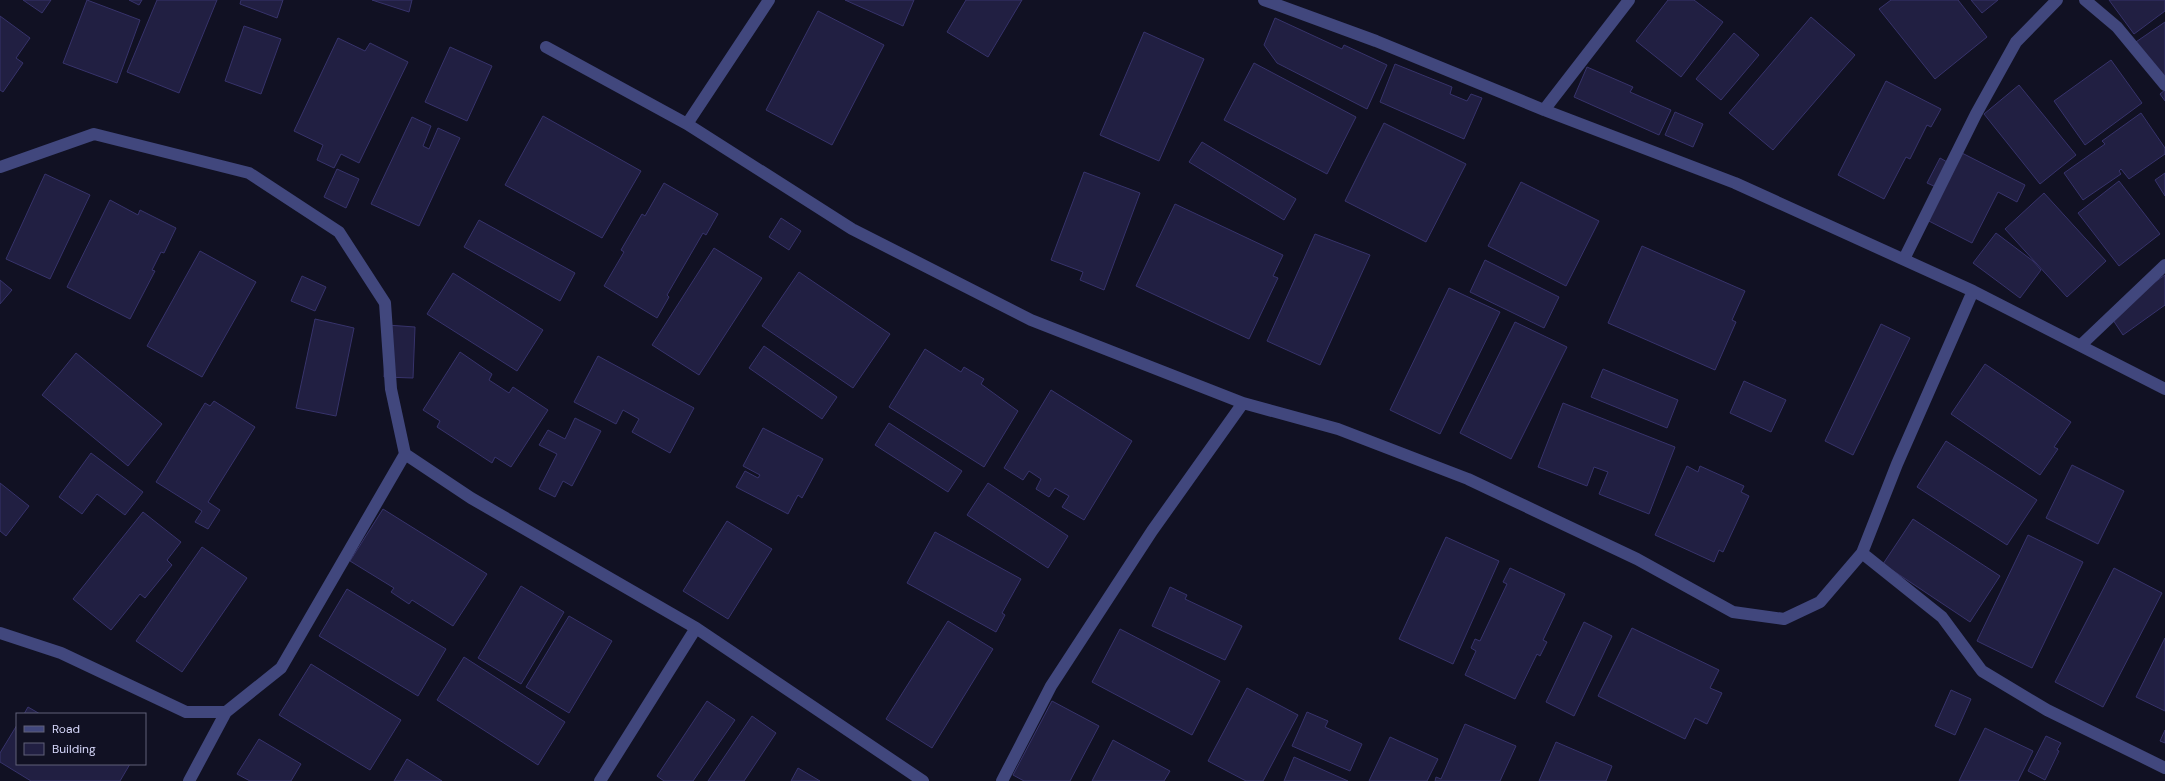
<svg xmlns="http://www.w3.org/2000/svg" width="2165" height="781" viewBox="0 0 2165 781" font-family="'DM Sans',sans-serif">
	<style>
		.building { fill: #211f42; stroke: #37336b }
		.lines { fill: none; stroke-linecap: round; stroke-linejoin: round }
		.minor { stroke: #41477d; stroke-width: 12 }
	</style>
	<rect width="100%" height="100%" fill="#111123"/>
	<path class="building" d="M23,0h28l-9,13z
		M87,0l53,20 -23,63 -54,-20z
		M129,0h13l-3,5z
		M157,0h60l-38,93 -52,-21z
		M241,0h42l-6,18 -37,-14z
		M372,0h40l-3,12z
		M845,0h69l-11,26z
		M966,0h56l-34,57 -41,-25z
		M1668,0h26l29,22 -42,55 -45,-36z
		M1891,0h67l29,37 -52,42 -56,-70z
		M1971,0h27l-16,13z
		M2109,0h56v11l-31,23z
		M818,11l66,34 -52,100 -66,-35z
		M0,16l30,22 -14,20 7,5 -20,29 -3,-2z
		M1811,17l44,38 -82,95 -44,-37z
		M1275,18l67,31 2,-4 43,20 -20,44 -90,-46 -13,-18z
		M2165,22v59l-35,-35z
		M244,26l37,13 -20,55 -36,-13z
		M1144,32l60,27 -45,102 -59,-26z
		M1734,33l25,22 -38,45 -25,-21z
		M338,38l27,13 5,-8 38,19 -49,101 -18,-9 -7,14 -17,-8 6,-15 -29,-14z
		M450,47l42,19 -25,55 -42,-19z
		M2111,60l31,43 -57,42 -31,-44z
		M1254,63l102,54 -29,57 -103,-54z
		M1395,64l57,23 -2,7 17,7 4,-7 11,4 -18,41 -84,-37z
		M1587,67l46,20 -3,5 41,18 -12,25 -85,-38z
		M1886,81l55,28 -10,18 -4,-2 -17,34 -4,-2 -22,42 -46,-24z
		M2019,85l57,70 -36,29 -56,-70z
		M2165,90v11l-5,-7z
		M1675,112l28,12 -10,23 -28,-12z
		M2141,113l24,35v6l-36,25 -8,-10 -2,2 2,3 -38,26 -19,-27 41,-29 -3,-3z
		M543,116l98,55 -39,67 -97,-53z
		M412,117l19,9 -8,20 6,3 9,-21 22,10 -41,88 -48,-22z
		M1384,123l82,41 -40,78 -81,-41z
		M1202,142l94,57 -12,21 -95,-58z
		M1956,150l69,35 -8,17 -19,-10 -26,51 -51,-26 15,-30 -9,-4 13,-25 9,5z
		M337,169l22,10 -13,29 -22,-11z
		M1084,172l56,21 -36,97 -24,-10 3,-8 -32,-12z
		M2165,173v23l-10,-16z
		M45,174l45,21 -40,84 -44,-20z
		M2119,181l41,53 -41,32 -41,-53z
		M1521,182l78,39 -33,65 -78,-40z
		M664,183l54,31 -12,21 -3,-2 -36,62 2,2 -12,21 -53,-32 20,-34 -3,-2 21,-36 3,2z
		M2044,193l62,68 -39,36 -62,-68z
		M110,200l28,15 2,-5 36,18 -12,25 -3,-1 -9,18 3,1 -25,48 -63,-32z
		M1175,204l108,51 -10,21 5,2 -29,61 -113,-53z
		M781,218l20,13 -12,19 -20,-13z
		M479,220l96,53 -15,28 -96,-54z
		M1996,233l37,28 8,9 -21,28 -47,-35z
		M1315,234l55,21 -50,110 -53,-24z
		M1642,246l103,45 -13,29 4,2 -21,48 -107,-47z
		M714,248l48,30 -63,97 -47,-30z
		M200,251l56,31 -54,95 -55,-31z
		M1485,260l74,37 -15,31 -74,-36z
		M799,272l91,62 -37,54 -91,-62z
		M453,273l90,57 -26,41 -90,-57z
		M2165,275v30l-42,30 -14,-21z
		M302,276l24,11 -11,24 -24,-10z
		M0,280l12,10 -12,14z
		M1449,288l51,24 -60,122 -50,-24z
		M315,319l39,9 -18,88 -40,-8z
		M1515,322l52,25 -56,112 -51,-26z
		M1881,324l29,14 -57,117 -28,-14z
		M387,325l28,2 -2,51 -29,-1z
		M764,346l73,51 -15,22 -73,-51z
		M925,349l36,23 3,-5 20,12 -3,5 37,27 -34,56 -95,-60z
		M460,352l32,22 -3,6 20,13 4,-6 35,23 -37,57 -16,-10 -3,6 -55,-36 3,-6 -17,-11z
		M76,353l86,71 -34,42 -86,-71z
		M598,356l96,52 -24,45 -38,-21 7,-13 -16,-9 -7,14 -42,-22z
		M1985,364l86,58 -17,25 4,2 -18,26 -89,-61z
		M1603,369l75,31 -11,28 -76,-31z
		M1744,381l42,19 -15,32 -41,-19z
		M1051,390l81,51 -48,79 -22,-13 7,-11 -14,-8 -6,9 -13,-8 5,-10 -12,-8 -6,9 -19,-12z
		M214,401l41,26 -47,75 12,8 -12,19 -13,-7 7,-11 -46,-29 49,-79 5,3z
		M1563,403l112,44 -26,67 -50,-20 9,-22 -14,-5 -7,19 -49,-19z
		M575,418l26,13 -29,55 -9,-5 -8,16 -16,-8 18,-35 -18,-9 9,-15 17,9z
		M889,423l73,48 -14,21 -73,-47z
		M763,428l60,31 -21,39 -4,-3 -10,19 -52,-27 9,-16 13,7 2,-3 -17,-9z
		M1946,441l91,59 -30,45 -90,-58z
		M91,453l52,39 -18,23 -28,-21 -15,20 -23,-17z
		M2072,465l52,26 -26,53 -52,-26z
		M1687,466l11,6 2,-6 44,20 -3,6 8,4 -26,56 -4,-2 -5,12 -59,-27z
		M0,483l29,23 -23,30 -6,-5z
		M988,483l80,53 -20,32 -81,-53z
		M383,509l104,65 -34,52 -41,-26 -3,4 -18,-12 3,-4 -44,-27z
		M143,512l38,30 -14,18 5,5 -27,33 -5,-4 -29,36 -38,-31z
		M1913,519l87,57 -30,46 -87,-58z
		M727,521l45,28 -44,70 -45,-28z
		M935,532l86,47 -19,34 3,2 -9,17 -89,-49z
		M2028,535l55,27 -51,106 -55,-27z
		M1446,537l53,24 -46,103 -54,-25z
		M202,547l45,31 -65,94 -46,-31z
		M1510,568l55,26 -22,46 4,2 -7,14 -3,-2 -22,45 -50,-24 11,-24 -5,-3 4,-9 5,2 27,-57 -4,-2z
		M2114,568l48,25 -59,114 -48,-25z
		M521,586l43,26 -43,72 -43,-26z
		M1170,587l17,8 -2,4 57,27 -17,34 -73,-34z
		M347,589l99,60 -28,47 -99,-60z
		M569,616l43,25 -43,72 -43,-26z
		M948,621l45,28 -61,99 -46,-29z
		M1584,622l28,14 -38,80 -28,-14z
		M1632,628l87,42 -9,18 12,5 -15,31 -12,-6 -10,21 -87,-43z
		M1120,629l100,52 -28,54 -100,-53z
		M2165,638v73l-29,-14z
		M464,657l101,65 -27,43 -101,-65z
		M311,664l90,56 -31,50 -91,-55z
		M1247,688l51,27 -35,66h-17l-38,-20z
		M1951,690l20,9 -16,36 -20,-9z
		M707,701l28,19 -42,61h-29l-7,-5z
		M1052,701l47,25 -29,55h-46l-11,-6z
		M28,707l12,7h-16z
		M1307,712l21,9 -3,6 37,17 -12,27 -58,-25z
		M752,716l24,17 -32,48h-36z
		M1465,724l51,22 -16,35h-65l1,-4 5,2z
		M17,725v39h113l-10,17h-89l-31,-19v-9z
		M1985,728l48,23 -15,30h-59z
		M2165,730v13l-5,-2z
		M2046,736l15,7 -4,7 2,1 -14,29 -17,-9z
		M1390,737l48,22 -11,22h-58z
		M259,739l42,25 -10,17h-41l-13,-7z
		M1113,740l57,31 -6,10h-72z
		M1556,742l56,24 -6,15h-67z
		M1294,757l54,24h-64z
		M407,759l35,22h-48z
		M798,768l22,13h-29z"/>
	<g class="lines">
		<path class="minor" d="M1264,0l112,41 168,69 191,73 238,108 192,98
			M2085,0l32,27 48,58
			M546,47l141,77 165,105 179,91 212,83 95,26 130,50 169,80 96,53 51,7 36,-17 42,-49 35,-89 76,-173
			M1544,110l85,-110
			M687,124l82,-124
			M0,167l94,-33 155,39 90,59 46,71 6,86 14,65 66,44 225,130 227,153
			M1904,259l72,-145 40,-72 41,-42
			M2081,345l84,-80
			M1862,553l80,64 40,54 65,39 118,58
			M0,633l61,20 125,59h40l55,-44 124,-214
			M189,781l37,-69
			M600,781l96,-153
			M1002,781l49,-95 101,-155 91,-128"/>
	</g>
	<rect x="16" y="713" width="130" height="52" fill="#111123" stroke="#606179"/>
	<rect x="24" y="726" width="20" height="6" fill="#41477d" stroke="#606179"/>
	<text x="52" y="733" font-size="12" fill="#d7d8fb">Road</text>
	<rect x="24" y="743" width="20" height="12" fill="#211f42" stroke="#606179"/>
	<text x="52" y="753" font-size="12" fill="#d7d8fb">Building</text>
</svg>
